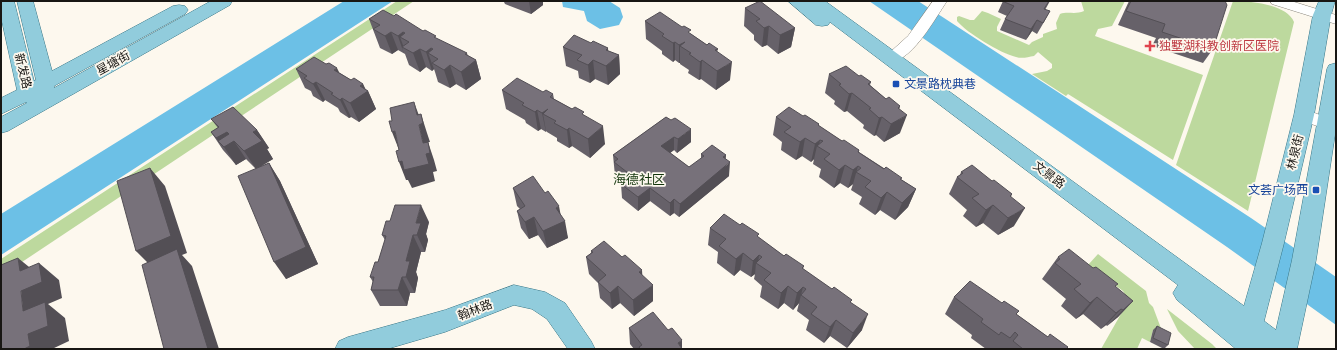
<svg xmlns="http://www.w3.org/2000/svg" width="1337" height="350" viewBox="0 0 1337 350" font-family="'Fira Sans Condensed','Noto Sans SC',sans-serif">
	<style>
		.green { fill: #bdd99e }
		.water { fill: #6cc0e6 }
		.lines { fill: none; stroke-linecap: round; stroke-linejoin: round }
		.minor-casing { stroke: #89857b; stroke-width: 1 }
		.major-casing { stroke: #377687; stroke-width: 1 }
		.minor { fill: #fff; fill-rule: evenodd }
		.major { fill: #91ccdc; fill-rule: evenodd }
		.wall { fill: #666169 }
		.shaded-wall { fill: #534f55 }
		.building { fill: #77717a; stroke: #534f55 }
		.health-dot { fill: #e0444e; stroke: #fdf8ee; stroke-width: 1.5 }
		.transit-dot { fill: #1a4fb4; stroke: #fdf8ee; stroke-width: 1.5 }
		.labels { text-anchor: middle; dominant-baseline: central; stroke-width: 3.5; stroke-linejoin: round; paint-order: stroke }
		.health-label { font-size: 12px; fill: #be3a42; stroke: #fdf8ee; text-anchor: start }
		.street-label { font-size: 12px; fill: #181613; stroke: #fdf8ee }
		.transit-label { font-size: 12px; fill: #164399; stroke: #fdf8ee; text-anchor: start }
		.neighbourhood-label { font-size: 13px; fill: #11340a; stroke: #fdf8ee }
	</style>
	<rect width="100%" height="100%" fill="#fdf8ee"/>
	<path class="green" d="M397,1h17l-413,275v-17z
		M1081,1h44l-13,25 -14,3 -3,7 108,39 -30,85 -105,-66 -2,2 -34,-22 15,-3 5,-3v-4l-14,-12 -4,4c-6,1 -12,3 -18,1 -16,-4 -49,-24 -59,-36v-4l2,-1 11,4h4l8,-9 6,2 13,6 -4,8v4l32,14 3,-3 11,-5v-3l14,-5 -1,-6 4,-9c8,-3 15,1 24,-3z
		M1233,1c17,0 54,3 61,21l-46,189 -72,-46z
		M1098,254l48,37 3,12 4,4 9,24 -9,-1 -3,12 -8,-4 -5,11h-36l25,-44v-9l-3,-5 -35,-26z
		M1167,309l45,35 5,5h-22l-17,-18z"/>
	<path class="water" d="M344,1h49l-392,254v-41z
		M562,1h47l11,7 3,9 -4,8 -19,4 -13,-8 -3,-10 -21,-4z
		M869,1h49l333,217 85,59v48l-109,-78z"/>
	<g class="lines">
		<g class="minor-casing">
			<path id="minor" d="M933,1h14c-11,16 -38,66 -60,60l-2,-3 2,-3 21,-19z
				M1270,1h21l45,14v9l-64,-20z
				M1304,109l32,12v12l-38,-14 -2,-4 2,-4z"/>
		</g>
		<g class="major-casing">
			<path id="major" d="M1,1h13l20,80 2,-1 -19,-79h16l19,70 121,-65 6,-1 6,1 3,4 -3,4 -131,72v2l157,-87h21l-2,4 -222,126 -7,2v-16l26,-14 -1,-1 -25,12v-16l16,-8 -16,-73z
				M788,1h37l419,305 18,-63 32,-128 19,-100 6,-14h16l-4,14 -17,100 -30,128 -20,78 12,9 16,-70 35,-191 2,-4 7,-2v65l-20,132 -19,89h-61l-59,-49 -4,-7 5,-8 -348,-263 -2,3 -6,1 -6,-1z
				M514,285l31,7 20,11 26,38 4,8h-27l-21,-30 -15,-10 -18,-4 -69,27 -58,17h-52l4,-8 9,-4 97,-27z"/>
		</g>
		<use href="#minor" class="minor"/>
		<use href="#major" class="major"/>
	</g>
	<path class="wall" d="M502,1h41v4l-12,9 -26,-10 -1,-2z
		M1003,1l14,1 33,-1 -5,9 5,1 -6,11 -7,12 -5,-3 -6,9 -26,-10 5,-11 2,-3 -9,-4z
		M1129,1h96l-12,48 -10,14 -51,-17 4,-8 -38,-13z
		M745,8l50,20 -4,19 -13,7 -11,-9 -5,2 -8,-7v-5l-10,-9z
		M369,19l54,12 53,29 5,19 -15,11 -10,-6 -6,4 -12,-6 -3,-10 -1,-3 -2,2 -6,-4 -6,5 -11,-7 -4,-11 -7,-4 -6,4 -12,-6z
		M645,21l46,13 16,11 11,4 -1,3 13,28 -14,10 -15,-11 -2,1 -11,-7 1,-3 -9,-6v-1h-1l-4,-3 -2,2 -11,-8v-3l-16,-12z
		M591,43l17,5v3l11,4 1,19 -12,11 -13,-6 -5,4 -11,-5 -1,-7 -12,-5 -3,-19z
		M296,69l44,4 11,7 12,4 2,5 3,2 8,18 -17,13 -8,-5 -2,1 -9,-6 -2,-4 -13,-8 -2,2 -10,-6 -2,-5 -6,-3z
		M829,74l30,2 12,6 -1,3 16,14 14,7 -1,3 1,24 -16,9 -8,-7 -2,1 -11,-8 1,-3 -17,-14 -3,1 -10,-8 1,-3 -10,-8z
		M502,90l41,2 10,2 1,5 31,17 20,28 -15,14 -18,-12 -3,2 -12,-7v-3l-10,-6 -1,-1v1l-5,-3 -3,2 -12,-8 -1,-3 -19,-11z
		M803,116l16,8v2l23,15 17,9v2l57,37 -8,18 -13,13 -15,-10 -5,5 -16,-11 3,-7 -11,-7 2,-6 -5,4 -8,-5 -6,5 -15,-11 2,-8 -8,-5 1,-5 -3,3 -9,-6 -6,4 -15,-10 1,-8 -9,-7 3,-18z
		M666,117l25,25 -14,11 -3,-3 -4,3 19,14 12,-8v-5l25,1 -1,4 4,17 -50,41 -5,-4 -4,3 -20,-15 -12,10 -16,-13 -1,-14 2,-2 -8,-6 -2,-21z
		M211,119l46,11 12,18 -2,1 6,10 -13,8 9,-4 11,18 38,83 -32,15 -30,-110 -10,-10 -10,6 -5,-6 -8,-9 -12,-18 7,-4z
		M961,172l31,9 20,13 -1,3 3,29 -16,9 -15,-12 -7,4 -13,-11 4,-6 -18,-16 8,-17 3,-2z
		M513,188l48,27 7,23 -21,10 -9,-13 -9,4 -8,-11 -4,-17 3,-2 -3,-3z
		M429,222l-3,12 2,6 -3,12h-4l-5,20 2,6 -3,15h-5l-3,13h-27l-9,-16 2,-8 -3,-5 8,-15 7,-22 -3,-5z
		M710,228l48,9 26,19 20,10 -1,3 48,34 11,27 -15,18 -17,-12 -6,7 -18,-13 3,-10 -12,-9 2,-8 -6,7 -9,-7 -6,6 -18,-12 2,-11 -8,-7 1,-5 -4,3 -11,-7 -6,6 -17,-13 1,-11 -10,-7z
		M591,251l51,24 11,26 -19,15 -14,-13 -8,6 -12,-11 -2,-15 -9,-9 -3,-17 5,-4z
		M1058,257l57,30 18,14 -15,16 -11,9 -1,-1 -5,4 -18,-15 -7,5 -15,-13 5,-7 -24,-20z
		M954,297l62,17 32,23 18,12h-62l-1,-1 -1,1h-11l-1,-1 -1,1h-3l-15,-11 1,-3 -27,-21z
		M1157,326l11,19 -4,4 -14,-7 3,-12z
		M629,328l53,20v1h-48l-4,-5z"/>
	<path class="shaded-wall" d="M529,1h14v4l-12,9z
		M1037,20l-5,11 -6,9 5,-11z
		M769,26l-2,19 -5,2 2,-19z
		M795,28l-4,19 -13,7 2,-19z
		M391,32l7,18 -6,4 -7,-18z
		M403,32l4,9 -7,-4 4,11 -2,-1 2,7 -6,-18z
		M675,42v18l-2,2v-19z
		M685,42l-5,4v17h-1v-18z
		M431,48l3,8 -6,-3 6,16 -2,2 -6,-19z
		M608,48l1,16 10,-9 1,19 -12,11 -2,-19v-16z
		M420,49l6,18 -6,5 -7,-19z
		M467,53l3,12 6,-5 5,19 -15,11 -5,-18 4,-18z
		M593,60l2,19 -5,4 -2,-18z
		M702,60l-1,19 -2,1 1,-18z
		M732,62l-2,18 -14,10 1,-19z
		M450,65l6,19 -6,4 -6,-18z
		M337,68l9,18 -12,-16z
		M316,82l9,18 -2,2 -10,-18z
		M363,84l4,8 1,-1 8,18 -17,13 -9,-19 10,-17z
		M852,93l-5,18 -3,1 5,-18z
		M342,98l9,19 -2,1 -9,-18z
		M414,102l7,19v-7l6,19 3,9h-2l6,18 3,11 -4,1 2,9 -23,7 -4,-8h-2l-7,-18 24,-19z
		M900,106l-5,16 12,-7 -7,18 -16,9 7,-18 7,-16z
		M548,109l-5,5 3,17v1l-4,-19z
		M537,110l4,19 -3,2 -3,-19z
		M882,117l-6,18 -2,1 5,-18z
		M603,126l2,18 -15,14 -2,-19z
		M569,128l3,18 -3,2 -2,-18z
		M691,129v13l-14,11 1,-14z
		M257,130l12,18 -2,1 6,10 -17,10 -12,-18 9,-19z
		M395,131l4,19 -7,-18z
		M227,132l6,9h1l12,18 -10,6 -12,-18 -6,-6 11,15 -13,-18z
		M674,137v13l-13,10v-14z
		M805,138l-3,18 -6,4 4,-18z
		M820,140l-1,6h-2l-3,13 -3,3 4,-18z
		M726,155l-1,12 5,-5 -1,14 -50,41 1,-13 43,-47z
		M269,163l11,18 38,83 -32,15 -12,-17z
		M845,165l-5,18 -6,5 5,-18z
		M858,166l-5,18 -5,4 5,-18z
		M150,168l15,18 22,67 -5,2 10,11 27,83h-11l-55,-81 -17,-17z
		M650,188v13l-12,10v-14z
		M916,189l-8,18 -13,13 7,-17z
		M887,192l-7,18 -5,5 6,-17z
		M674,199v14l-4,3v-13z
		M421,205l8,17 -3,12 2,6 -3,12 -8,-17 -1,-12z
		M993,205l-10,18 -7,4 10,-17z
		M559,206l3,16 3,-1 3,17 -21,10 -4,-17 13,-23z
		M1025,208l-11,18 -16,9 10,-17z
		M534,217l4,18 -9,4 -4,-17z
		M413,235l8,17 -5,20 2,6 -3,15 -9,-16v-16z
		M743,253l-3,17 -6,6 2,-17z
		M759,255l-1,9 -2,-1 -1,11 -4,3 2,-16z
		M18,258l21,17v-12l20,17 3,18 -14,6 17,14 4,23 -17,8h-28l-1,-38z
		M642,270l1,17 -4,-15z
		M402,277l8,16 -3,13 -9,-16z
		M653,285v16l-19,15 -1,-16z
		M618,286l2,17 -8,6 -2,-16z
		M788,286l-4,17 -6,6 3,-16z
		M803,287l-4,16 -6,7 4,-17z
		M1097,297l-14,17 -7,5 14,-16z
		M1133,301l-15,16 -11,9 16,-16z
		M1121,309l-15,16 -5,4 15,-16z
		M868,314l-6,16 -15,18 6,-15z
		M836,320l-6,16 -6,7 6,-16z
		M682,340v9l-4,-6z"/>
	<path class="building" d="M760,1l35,27 -15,7 -11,-9 -5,2 -8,-7 4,-2 -15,-11z
		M1002,1h47l-5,8 6,2 -7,12 -6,-3 -6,9 -26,-10 9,-13z
		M1131,1h94l2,4 -14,44 -51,-17 3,-8 -39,-13z
		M383,10l11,6 2,-2 27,17 2,-1 11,6 -2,1 33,16 -2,1 11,6 -15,12 -11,-7 -6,5 -12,-7 6,-4 -10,-6 5,-4 -2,-1 -5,4 -6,-3 -7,4 -11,-6 7,-5 -9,-5 5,-4 -2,-1 -5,4 -7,-4 -6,4 -12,-7 7,-4 -11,-6z
		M660,12l22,15 2,-1 7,4 -3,2 19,13 2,-2 9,6 -3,1 17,12 -15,9 -15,-11 -2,2 -11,-8 2,-1 -11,-7 5,-4 -6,3 -4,-3 -2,1 -11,-7 2,-2 -19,-13z
		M574,35l17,8 2,-2 15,7 -2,2 13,5 -13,11 -13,-6 -5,5 -11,-5 5,-5 -19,-8z
		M314,57l12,7 3,-1 8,5 -3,2 17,10 3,-2 9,6 -3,2 8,5 -18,12 -8,-5 -2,2 -9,-6 2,-1 -17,-11 -3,2 -9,-6 3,-2 -11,-7z
		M846,66l13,10 2,-1 10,7 -3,2 18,15 3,-2 11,9 -2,2 9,7 -16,9 -9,-7 -3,1 -10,-9 2,-1 -19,-15 -3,1 -10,-9 2,-1 -12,-10z
		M517,78l26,14 3,-2 7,4 -3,3 22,12 3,-2 9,5 -2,2 21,12 -15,13 -19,-11 -2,2 -13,-7 2,-2 -13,-7 5,-5 -6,4 -5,-3 -2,2 -13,-7 2,-2 -22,-13z
		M414,102l3,13 4,-1 2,9 -4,2 4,18 5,-1 2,11 -4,1 3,10 -25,6 -2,-9 -3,1 -3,-11 3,-1 -4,-19 -3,1 -3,-11h3l-2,-13z
		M233,107l24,23 -4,2 9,9 -18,10 -10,-10 -10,6 -6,-6 11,-7 -2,-2 -11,6 -5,-6 8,-5 -8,-8z
		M789,107l14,9 2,-1 14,9 -1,1 24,16 2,-1 15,10 -1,2 26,17 2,-2 16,11 -2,1 16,10 -14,14 -15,-11 -6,6 -16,-11 6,-6 -15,-9 5,-4 -3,-2 -5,4 -8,-5 -6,5 -15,-11 6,-5 -13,-8 6,-5 -3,-1 -5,4 -10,-6 -5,4 -16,-10 7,-5 -15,-10z
		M666,117l5,3 4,-2 16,11 -13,10 -4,-2 -13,9 28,21 15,-11 -3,-2 11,-9 14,10 -3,2 7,5 -50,42 -6,-5 -4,4 -20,-15 -12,9 -17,-13 11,-8 -18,-14 4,-3 -5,-4z
		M269,163l37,84 -32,15 -36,-86z
		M972,165l20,16 2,-1 18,14 -2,2 15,12 -17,10 -15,-13 -7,5 -14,-12 7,-4 -22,-17 6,-4 -2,-1z
		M150,168l21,68 -35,15 -19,-70z
		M533,176l12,17 3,-2 11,15 -3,2 9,13 -22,10 -9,-14 -9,5 -8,-11 8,-5 -12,-18z
		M395,205h26l-5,18h5l-4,12h-4l-7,26h4l-4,16h-4l-4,13h-27l3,-13h-4l5,-15h3l8,-26 -4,-1 4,-14h4z
		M724,214l16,11 2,-2 17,11 -2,2 27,20 2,-2 18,12 -2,2 30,21 2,-2 18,13 -2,2 18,12 -15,19 -17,-13 -6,7 -19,-13 6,-7 -16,-12 5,-6 -3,-2 -6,6 -9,-7 -7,7 -17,-13 7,-7 -15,-10 6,-6 -3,-2 -6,6 -10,-8 -7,6 -17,-13 7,-7 -16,-11z
		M604,241l18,16 3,-2 17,15 -3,2 14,13 -20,15 -15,-14 -8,7 -12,-11 8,-7 -20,-18 7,-5 -2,-1z
		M177,249l31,100h-44l-22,-84z
		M1069,249l24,19 3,-1 22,17 -3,2 18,15 -10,9 -2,-1 -5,4 -19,-16 -7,6 -16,-14 7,-5 -26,-21 5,-4 -2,-2z
		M18,258l2,13 19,-8 3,19 -21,9 2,20 22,-9 3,24 -20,8 2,12 -6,3h-23v-84z
		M970,281l32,22 2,-2 15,10 -3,3 32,23 2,-3 18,13 -2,2h-43l-10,-8 5,-6 -3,-3 -5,6 -9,-6 -2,3 -18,-13 2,-3 -29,-22z
		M653,312l15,18 4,-2 10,12 -4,3 4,6h-42l-1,-2 3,-2 -13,-17z
		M1157,326l14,7 -3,12 -15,-7z"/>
	<path class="health-dot" d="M1148 40h4v4h4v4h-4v4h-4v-4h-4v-4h4z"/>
	<g class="transit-dot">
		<rect x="892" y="80" width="8" height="8" rx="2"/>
		<rect x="1312" y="186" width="8" height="8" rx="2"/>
	</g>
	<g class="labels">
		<g class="health-label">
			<text x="1159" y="46">独墅湖科教创新区医院</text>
		</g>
		<g class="street-label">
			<text transform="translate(113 63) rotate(-29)">星塘街</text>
			<text transform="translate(23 71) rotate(76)">新发路</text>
			<text transform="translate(1295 152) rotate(-76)">林泉街</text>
			<text transform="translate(1049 175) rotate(37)">文景路</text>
			<text transform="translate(475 310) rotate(-21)">翰林路</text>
		</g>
		<g class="transit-label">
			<text x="904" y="84">文景路枕典巷</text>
			<text x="1308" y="190" text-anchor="end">文荟广场西</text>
		</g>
		<g class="neighbourhood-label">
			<text x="639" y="179">海德社区</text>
		</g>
	</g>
	<rect width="1337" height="350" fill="none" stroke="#181613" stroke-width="4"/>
</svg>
